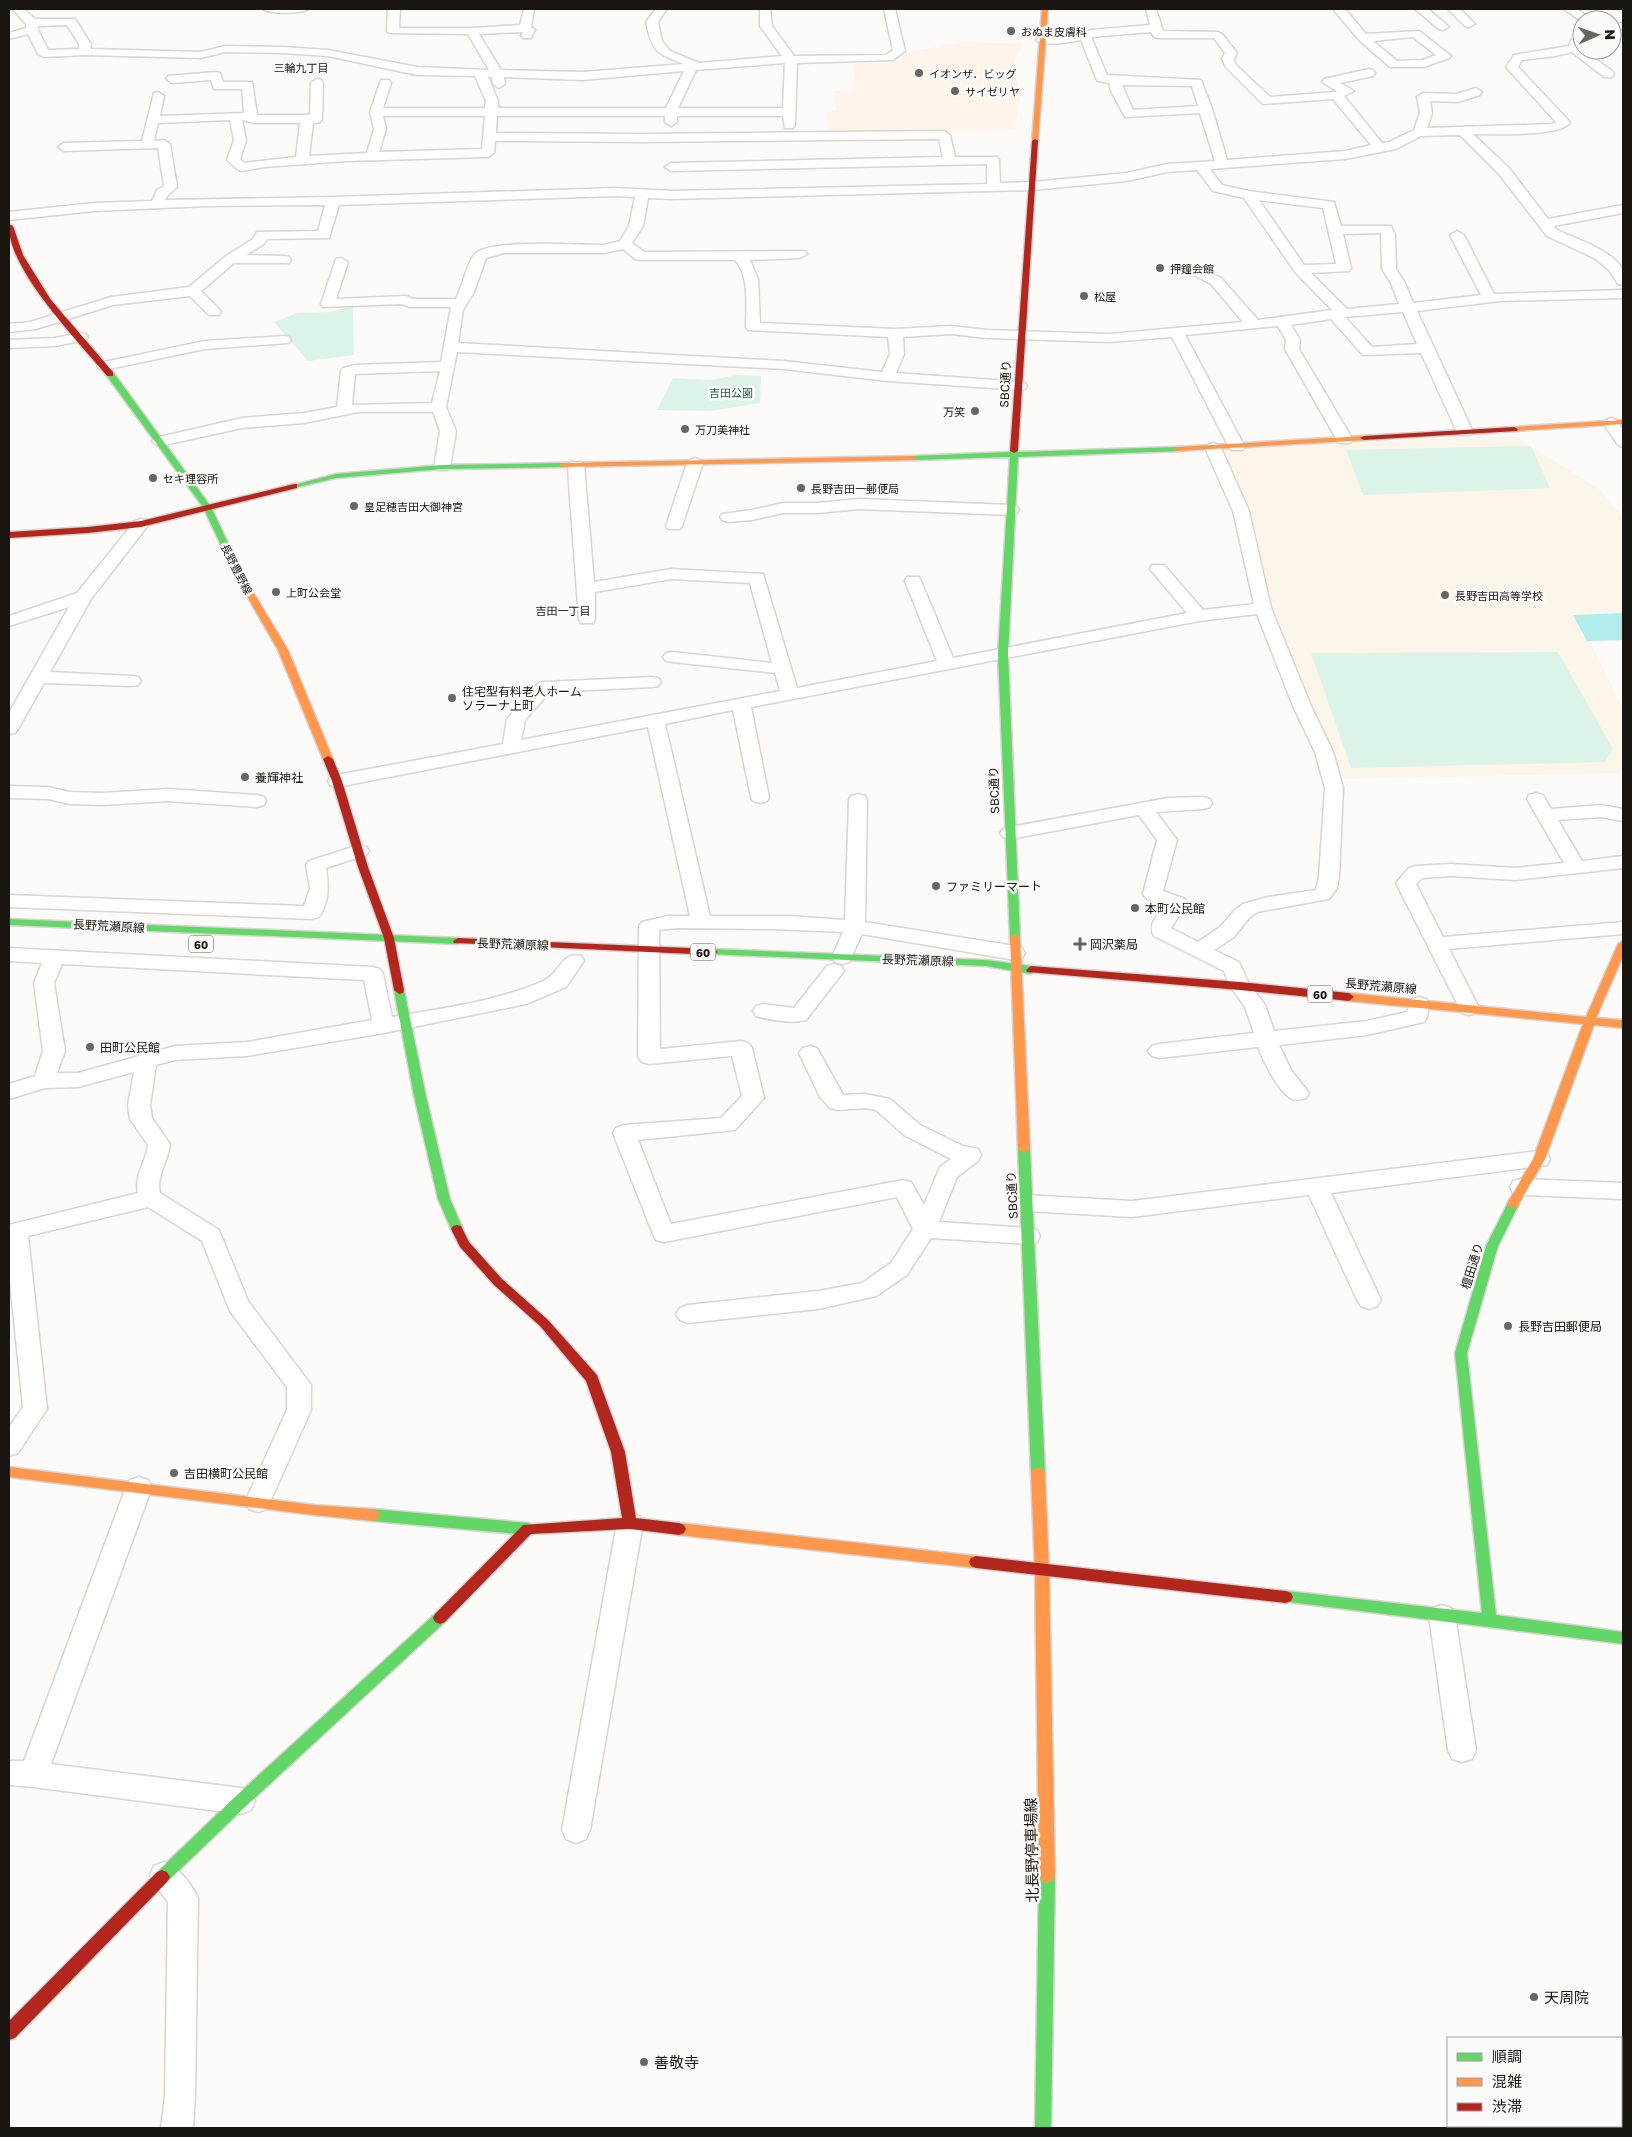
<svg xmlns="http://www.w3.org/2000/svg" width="1632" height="2137" viewBox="0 0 1632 2137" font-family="'Golos Text','Noto Sans JP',sans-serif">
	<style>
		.built { fill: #fef4e9 }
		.education { fill: #fcf5ea }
		.green { fill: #dcf3e7 }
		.water { fill: #b3eced }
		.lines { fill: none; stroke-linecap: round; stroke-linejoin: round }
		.street-casing { stroke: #d8d5d2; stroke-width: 3 }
		.fast-casing { stroke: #d8d5d2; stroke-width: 3 }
		.slow-casing { stroke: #d8d5d2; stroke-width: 3 }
		.jam-casing { stroke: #d8d5d2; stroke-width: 3 }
		.street { fill: #fffefe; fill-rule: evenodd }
		.fast { fill: #63d668; fill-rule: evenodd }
		.slow { fill: #ff974d; fill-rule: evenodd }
		.jam { fill: #b3261e; fill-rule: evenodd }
		.poi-dot { fill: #686663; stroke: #fdfbf9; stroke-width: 2 }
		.labels { text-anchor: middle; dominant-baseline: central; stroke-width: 5; stroke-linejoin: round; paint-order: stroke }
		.far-poi-label { font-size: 11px; fill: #191511; stroke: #fdfbf9; text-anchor: start }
		.far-neighbourhood-label { font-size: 11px; fill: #191511; stroke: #fdfbf9 }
		.far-park-label { font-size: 11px; fill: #176649; stroke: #fdfbf9 }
		.far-street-label { font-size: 11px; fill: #191511; stroke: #fdfbf9 }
		.shield { fill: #fdfbf9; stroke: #5d5a57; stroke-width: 1 }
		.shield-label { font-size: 11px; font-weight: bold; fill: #191511 }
		.street-label { font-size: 12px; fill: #191511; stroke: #fdfbf9 }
		.poi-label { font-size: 12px; fill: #191511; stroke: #fdfbf9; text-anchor: start }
		.near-street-label { font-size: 15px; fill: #191511; stroke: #fdfbf9 }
		.near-poi-label { font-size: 15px; fill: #191511; stroke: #fdfbf9; text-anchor: start }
	</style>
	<rect width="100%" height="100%" fill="#fcfbfa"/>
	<path class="built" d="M964,42l60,2 -10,17v14l5,13 1,17 -2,1 -3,21 2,3 -188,5 -2,-21 3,-3h6l-1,-20h20l-2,-27 44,-2 16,-11z"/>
	<path class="education" d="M1513,435l86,54 24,27v125l-33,1 33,67v59l-4,5 -275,6 -31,-67 -54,-133 -38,-130z"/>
	<path class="green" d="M356,305l-3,3 1,47 -46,6 -34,-39 23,-9 33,-1z
		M738,375l23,1 -1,27 -49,8 -54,-1 16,-32 37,2z
		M1531,446l19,42 -187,7 -17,-45z
		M1558,652l55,97 -8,13 -254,6 -40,-115z"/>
	<path class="water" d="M1623,613v27l-36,1 -14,-26z"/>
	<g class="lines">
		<g class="street-casing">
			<path id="street" d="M13,9h11l11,10h40l16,25v5l110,3 24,-6 58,1 45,3 89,17 72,3 -21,-36 -79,-1 -2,-2 1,-22h12l-1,19h73l48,-3 4,-16h10l-3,18 4,3 -4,8h-8l-2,-2 2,-4 -44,2 22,36 82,2 101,-8c-28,-11 -32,-12 -38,-42l10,-13h11l-9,13 4,19 8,10 29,12 83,-7 -22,-30v-17h10l2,17 22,30 92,-1 7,-5 -9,-41h11l10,42 -12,9 -96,3 -2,62 -2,3h-8l-2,-12h-106v6l-6,4 -6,-4v-6h-168l-1,17 147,1 301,-3 6,4 5,22h42l2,3 1,23 33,-1 94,-9 40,-9 48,-3 -15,-48 -75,4 -13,-24 -3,-10 -11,-2 -2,-3 -15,-38c-10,2 -37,7 -45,0l6,-3 27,-1 22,-6 59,-5 -4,-16h10l7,22 55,1 4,2 15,19 -3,6 1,5 35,33 65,-5 2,-1 -15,-9 2,-3 45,-10 4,1 2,3 -2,3 -33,7 14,8 -10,5 38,47 7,-1 25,-12 6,-17 -3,-16 6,-4 34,1 19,-6 6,4 -2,3 -22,7 -28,-1 2,12 -5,15 125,-4 4,-2 -50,-55 8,-12 55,-9 2,-6 11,-5 -2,12 2,3 30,21 2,3 -2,3h-8l-32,-25 -17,4 -33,4 -4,7 50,53 2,3c-12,14 -77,11 -97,11l36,34 39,51 75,-14v8l-69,13 3,4c17,8 57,21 65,39 2,5 1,11 1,16l-5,-1 -9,-14 -13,-11 -49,-23 -48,-62 -39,-39 -39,1 -25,13 -51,10 -135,10 12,16 27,6 85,11 7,24h50l4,9 1,34 9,14 8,20 68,-8 -31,-60 7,-4 7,4 30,59 129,-4v8l-123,3 -83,10 56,121 -3,3h-10l-3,-3 -36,-79 -58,2 -32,-36 -40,6 9,15 -1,9 54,91 -3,3h-10l-3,-3 -52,-91 1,-9 -8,-14 -93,9 60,112 -3,3h-10l-3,-3 -57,-110 -63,5 -122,-4 -36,-4 -48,3 1,17 -8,19 124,9 5,1 2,3 -2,3 -5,1 -133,-9 -103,-12 -327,-17 -11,55 10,24 -6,36 -3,3h-10l-3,-3 6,-36 -7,-19h-75l-54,11 -62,5 -82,18 -5,-2 -3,-3 3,-3 87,-20 62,-5 33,-6 4,-36 2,-3 12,-3 86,-3 10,-55h-42l-7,-3 -79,3 -2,-3 15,-45 5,-1 7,4 -12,37 70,-3 7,3h43c6,-11 12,-40 20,-46 18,-14 102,-8 128,-8l16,-4 9,-15 6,-29 -19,-1 -277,9 -10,33 -62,1 -3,5 -18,11 38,1 5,1 2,3 -2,3h-55l-33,28 18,18 2,3 -2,3h-10l-19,-19 -77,9 -77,24 -27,3v-8l21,-2 81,-25 78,-10 37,-31 27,-17 4,-7 61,-1 7,-26 -117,1 -114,5 -85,9v-8l85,-9 58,-2 5,-11 7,-4 -6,-38 -94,3 -6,-4 6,-4 78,-2 12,-48 4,-1 6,4 -4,20 84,-3 -2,-24h-28l-3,-9 -39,3 -6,-4 2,-3 48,-4 4,1 3,9h29l5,33h53l1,-32 6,-4 4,1 2,3 -1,36 -2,3 -7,1 -4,33 58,-3 7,-24 -4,-17 11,-32h8l2,3 -8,25h102l1,-7 -11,-25 -58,-1 -89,-19 -45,-3 -58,-1 -24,6 -116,-3 -41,2 -6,-3 -10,-20 -19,5v-6l17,-5v-4zM67,25l12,19v5l-31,1 -10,-20v-4zM1151,32l3,5 4,1h56l11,15 -3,6 4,8 37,37 70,-5 38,46 -26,6 -118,9 -15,-51 -11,-29 -94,-5 -16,-38zM785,63l-2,45h-105l18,-38zM684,71l-18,37h-168v-7l-10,-24h4l1,7 6,4 6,-4 -1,-7 79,3zM1122,85l70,1 6,20 -65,4zM383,116h102l-3,33 -103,3 7,-23zM230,120l4,20 -7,20 11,10 4,1 22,-4 83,-6 141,-4 6,-4 1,-12 148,1 296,-3 4,18 -272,6 -6,4 6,4 316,-7v20l-315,7 -56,-3 -283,9 -168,3 3,-5 9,-8 -7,-43 -6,-4 -10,1 4,-18zM242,120l12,3h46l-4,34 -52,6 -4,-4 6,-19zM1197,170l16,21 31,7 51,74 37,38 -74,10 -37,-42 -28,-13 -7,4 2,3 23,12 32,38 -134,12 -122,-4 -36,-4 -56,3 -135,-6 -2,-44 -8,-19 50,-2 7,-4 -2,-3 -161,1 -12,-9 11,-17 5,-28 24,1 361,-9 94,-9 40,-9zM1259,200l64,8 13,56 -32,1zM1381,233l1,36 9,14 8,21 -52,5 -36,-36 38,-2 2,-3 -8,-34zM623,249l12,10 5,1h95c15,16 11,47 11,67l2,3 140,7 2,17 -8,18 -98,-11 -326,-18 5,-33 11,-18 12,-34 18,-5h100zM1403,312l14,32 -45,3 -27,-30zM440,371l-8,32 -80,2 3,-31z
				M263,9h45c-6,5 -39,5 -45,0z
				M1333,9h12l21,25 53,-3 32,25 -2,2 -25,9h-34l-31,-27zM1413,37l23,18 -13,5 -26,1 -24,-20z
				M1415,9h13l21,18 -6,3 -4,-1z
				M1448,9h12l15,15 -6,3 -4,-1z
				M1564,9h13l15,11h-10v2z
				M1623,23v6l-11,1v-6z
				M81,333l5,1 2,3 -2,3 -31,6 -46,2v-8l46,-2z
				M284,336l5,1 2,3 -2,3 -84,6 -101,21 -5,-1 -2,-3 2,-3 5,-1 101,-21z
				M1611,418l5,2 7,10v17l-5,-2 -15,-22 3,-3z
				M1213,443l5,2 3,3 28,63 22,97 40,98 22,46 10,36 -4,89 -2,11 -8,11 -72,13 -8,6 -15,19 -20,13 25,12 10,22 16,21 9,26 93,-10 40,-9 5,-13 7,-2 7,2 3,5 -2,13 -3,5 -57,13 -88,10 12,25 18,23 -3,5c-6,2 -11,3 -16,0 -13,-9 -26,-36 -32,-51l-99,11 -7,-2 -4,-5 4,-5 7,-2 95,-11 -9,-26 -15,-21 -6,-15 -70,-35c-7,-12 4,-21 11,-30l-19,-8 -3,-4 14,-54 -18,-25 -129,24 -7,-2 -3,-4 3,-4 7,-2 158,-29 35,-1 7,2 2,4 -2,4 -7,2 -47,3 21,28 -14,51 22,8 3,4 -17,25 27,14 22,-15 15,-17 8,-6 25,-7 48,-7 3,-13 6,-89 -10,-36 -22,-46 -36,-92 -58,7 -448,86 18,90 -2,4 -7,2 -7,-2 -2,-4 -18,-87 -68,14 45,192h79l56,4 4,-120 2,-4 7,-2 7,2 2,4 -2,122 150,24 7,2 3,5 -3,5 -7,2 -153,-26 -13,28 -7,2 -7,-2 -3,-5 11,-25 -70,-3 -96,-1 -18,2 1,119 81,-8 7,2 4,5 12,50 -29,32 -97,10 33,84 232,-44 8,2 13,23 16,-38 11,-8 -47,-24 -28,-25 -11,-2 -27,2 -8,-2 -10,-11 -21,-44 4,-5 7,-2 7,2 26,47 22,-1 25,5 30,26 43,21 15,3 3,6 -3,6 -21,16 -18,45 90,6 8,2 3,6 -3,6 -8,2 -98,-6 -24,37 -31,21 -58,13 -130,14 -8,-3 -4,-6 4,-6 8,-3 130,-14 44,-8 29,-20 22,-34 -16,-32 -233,45 -8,-2 -3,-6 -40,-101 3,-5 8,-3 97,-7 21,-22 -10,-40 -83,8 -7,-2 -4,-5 1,-131 3,-4 26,-6h22l-42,-189 -311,60 -7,-2 -2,-4 2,-4 7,-2 166,-31 4,-25 32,-36 6,-1 107,-5 6,1 3,4 -3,4 -6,1 -102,5 -25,28 -4,20 259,-49 -5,-18 -103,-11 -6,-1 -3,-4 3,-4 6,-1 100,11 -22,-80 -79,-4 -76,13v27l-2,4h-12l-2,-4 -10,-135 -1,-19 3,-3h10l3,3 10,117 77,-13 92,5 34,114 140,-27 -32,-80 2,-4h12l2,4 32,77 234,-45 -37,-44 2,-4h12l39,45 51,-6 -21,-93 -28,-63 3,-3z
				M695,458l5,2 3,3 -21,63 -2,3h-12l-2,-3 21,-63 3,-3z
				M859,499l152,6 6,2 2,3 -2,3 -6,2 -152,-6 -41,4h-35l-31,7 -24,2 -6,-2 -2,-3 2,-3 30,-4 31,-7h35z
				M141,519l6,2 2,3 -58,75 -41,73 82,4 6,1 3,4 -3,4 -6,1 -88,-3 -26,46 -3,4 -6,1v-21l60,-106 -60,19v-10l68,-23 58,-72z
				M9,786l39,1 22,5 32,1 66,-4 89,6 7,2 2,4 -2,4 -7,2 -89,-6 -66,4 -32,-1 -22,-5 -39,-1z
				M1536,793l7,2 8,14 50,-4 22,4v12l-22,-4 -43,3 24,41 41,-5v12l-108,12 -64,-4 -29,2 -6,6 27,53 180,-15v12l-174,15 30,59 -3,5 -7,2 -7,-2 -66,-130 13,-15 7,-2 35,-2 64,4 49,-5 -37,-64 2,-4z
				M359,845l7,2 3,4 -3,4 -40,13c3,18 3,34 -7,49l-7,2 -303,-12v-12l295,11 6,-18 -4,-23 3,-4z
				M9,948l364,19 7,2 3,5 9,43c50,-9 104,-15 151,-36 17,-7 18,-30 38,-25l3,5 -18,26 -40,17 -142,29 -137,23 -72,4 -19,5 -6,40 2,13 18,26c-2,18 -14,31 -10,49l59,37 29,71 63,84v25l-44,99 -9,3 -9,-3 -4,-7 42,-92v-23l-57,-76 -28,-70 -54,-34 -120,29 19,173 -29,44 -9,3v-29l14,-20 -14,-135v-47l129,-32c-4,-18 8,-31 10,-48l-18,-26 -2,-14 6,-33 -56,15 -33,1 -36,11v-15l26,-8 8,-25 -9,-68 8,-20 -33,-2zM62,964l302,16 8,40 -125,22 -72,4 -97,27h-21l8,-22 -11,-68z
				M834,964l7,2 3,5 -38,49c-14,4 -36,0 -50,-4l-3,-5 3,-5 7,-2 31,4 33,-42z
				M1539,1151l8,2 3,6 -3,6 -216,28 50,107 -4,6 -8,3 -8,-3 -4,-6 -48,-105 -177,22 -106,-6 -8,-2 -3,-6 3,-6 8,-2 106,6z
				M1521,1179l102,4v16l-102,-4 -8,-2 -3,-6 3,-6z
				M139,1477l9,3 4,7 -101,277 190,24 10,4 4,9 -4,9 -10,4 -208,-27 -24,-2v-24h15l102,-274 4,-7z
				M630,1513l9,3 4,7 -53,307 -4,9 -10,4 -10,-4 -4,-9 55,-307 4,-7z
				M1442,1605l9,3 4,8 21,134 -4,9 -10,3 -10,-3 -4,-9 -19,-134 4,-8z
				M164,1862c15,6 27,21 34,36l-3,198 -2,32h-32l4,-32 3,-194 -14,-18 -4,-9 4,-9z"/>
		</g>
		<g class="fast-casing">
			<path id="fast" d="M107,372h6l98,135 33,70 -1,2h-6l-1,-2 -33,-70 -96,-131z
				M1177,447l4,2 -1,2 -162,6 -10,197 12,283 -1,2h-8l-1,-2 -12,-283 12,-197 -97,3 -4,-2 4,-2 97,-4 4,-3 4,3z
				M563,463l4,2 -1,2 -124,2 -106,9 -42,10 -4,-2 46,-12 106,-9z
				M9,919l449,19 5,3 -5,3 -449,-19z
				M713,949l273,11 45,6 5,4 -5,4 -45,-8 -277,-12 -1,-2z
				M399,986l5,4 22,106 24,103 13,30 -2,3h-8l-2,-3 -13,-30 -24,-103 -20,-106z
				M1024,1145l6,4 15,324 -2,4 -5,1 -5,-1 -2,-4 -13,-324z
				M1513,1200l4,1 2,3 -21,42 -31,107 29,262 127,17v12l-342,-43 -2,-4 2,-4 5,-2 196,22 -27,-260 31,-107 23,-45z
				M373,1509l155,14 5,2 2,4 -2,4 -5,2 -155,-14 -5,-2 -2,-4 2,-4z
				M440,1612l5,2 2,4 -2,4 -199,184 -79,76 -5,2 -5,-2 -3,-5 3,-5 79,-76 199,-182z
				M1047,1869l5,2 3,5 -4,252h-16l4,-252 3,-5z"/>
		</g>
		<g class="slow-casing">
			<path id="slow" d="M1042,9h6l-10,132 -3,2 -3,-2z
				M1623,420v4l-109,7 -4,-2 4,-2z
				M1364,436h3v4l-190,11 -4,-2 4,-2z
				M913,456l4,2 -1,2 -353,7 -4,-2 4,-2z
				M240,574l4,3 44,73 45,109 -2,2 -3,1 -5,-3 -45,-109 -42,-73z
				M1015,934l5,3 10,212 -6,4 -6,-4 -8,-212z
				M1623,941v15l-27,62 27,2v8l-29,-3 -49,134 -28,48h-8l-2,-3 26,-45 50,-135 -234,-23 -5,-4 5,-4 237,24 32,-73z
				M9,1467l305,38 59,4 5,2 2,4 -2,4 -5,2 -59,-6 -305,-38z
				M1038,1468l5,1 2,4 4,98 6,305 -3,5 -5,2 -5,-2 -3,-5 -4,-305 -4,-98 2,-4z
				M679,1523l297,33 5,2 2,4 -2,4 -5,2 -297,-33 -5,-2 -2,-4 2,-4z"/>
		</g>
		<g class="jam-casing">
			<path id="jam" d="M1035,139l3,2 -20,310 -4,2 -4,-2 22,-310z
				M9,224l4,2 10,29 28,45 62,72v4h-6c-28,-34 -101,-108 -98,-152z
				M1514,427l4,2 -1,2 -153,9 -4,-2 4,-2z
				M294,484h3v4l-156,39 -53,6 -79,5v-6l79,-5 53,-6z
				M328,756l5,3 9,22 26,86 26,71 10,52 -1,3 -4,1 -5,-4 -10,-52 -26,-71 -26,-86 -9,-22z
				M458,938l255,11 5,3 -5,3 -259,-12 -1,-2z
				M1031,966l209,16 109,11 5,4 -5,4 -109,-11 -213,-18 -1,-2z
				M457,1225l4,1 8,16 33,37 46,41 49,55 28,77 11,66 43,5 5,2 2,4 -2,4 -5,2 -49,-6 -99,5 -86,88 -5,2 -5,-2 -2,-4 2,-4 88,-89 99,-7 -11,-66 -25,-71 -46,-55 -46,-41 -34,-38 -9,-18 2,-3z
				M976,1556l310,35 5,2 2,4 -2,4 -5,2 -310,-35 -5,-2 -2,-4 2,-4z
				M162,1870l5,2 3,5 -3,5 -152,156 -6,2v-19l148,-149z"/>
		</g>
		<use href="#street" class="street"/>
		<use href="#fast" class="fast"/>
		<use href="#slow" class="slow"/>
		<use href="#jam" class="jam"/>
	</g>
	<g class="poi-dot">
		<circle cx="1011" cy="31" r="5"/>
		<circle cx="919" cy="73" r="5"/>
		<circle cx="955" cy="91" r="5"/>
		<circle cx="1160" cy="268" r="5"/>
		<circle cx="1084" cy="296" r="5"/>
		<circle cx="975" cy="411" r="5"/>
		<circle cx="685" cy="429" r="5"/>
		<circle cx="153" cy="478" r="5"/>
		<circle cx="801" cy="488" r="5"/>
		<circle cx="354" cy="506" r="5"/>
		<circle cx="276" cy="592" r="5"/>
		<circle cx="1445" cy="595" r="5"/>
		<circle cx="452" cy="698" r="5"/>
		<circle cx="245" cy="777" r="5"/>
		<circle cx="936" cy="886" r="5"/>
		<circle cx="1135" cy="908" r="5"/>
		<path d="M1077.5 936.5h5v5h5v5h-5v5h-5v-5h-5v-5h5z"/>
		<circle cx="90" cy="1047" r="5"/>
		<circle cx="1508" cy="1326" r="5"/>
		<circle cx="174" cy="1473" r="5"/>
		<circle cx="1534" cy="1997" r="5"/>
		<circle cx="644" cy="2062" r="5"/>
	</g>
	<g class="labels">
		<g class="far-poi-label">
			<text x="1021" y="31">おぬま皮膚科</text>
			<text x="929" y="73">イオンザ．ビッグ</text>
			<text x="965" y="91">サイゼリヤ</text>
			<text x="1170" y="268">押鐘会館</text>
			<text x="1094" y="296">松屋</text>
			<text x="965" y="411" text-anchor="end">万笑</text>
			<text x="695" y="429">万刀美神社</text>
			<text x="163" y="478">セキ理容所</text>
			<text x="811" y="488">長野吉田一郵便局</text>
			<text x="364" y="506">皇足穂吉田大御神宮</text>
			<text x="286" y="592">上町公会堂</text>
			<text x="1455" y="595">長野吉田高等学校</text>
		</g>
		<g class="far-neighbourhood-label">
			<text x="301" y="67">三輪九丁目</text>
			<text x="563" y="610">吉田一丁目</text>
		</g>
		<g class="far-park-label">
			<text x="731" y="392">吉田公園</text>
		</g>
		<g class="far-street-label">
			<text transform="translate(237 569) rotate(63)">長野豊野線</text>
		</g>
		<g class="shield">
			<rect x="188.5" y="935.5" width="25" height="17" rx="4"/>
			<rect x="690.5" y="943.5" width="25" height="17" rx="4"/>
			<rect x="1307.5" y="985.5" width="25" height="17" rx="4"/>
		</g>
		<g class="shield-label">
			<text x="201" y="944">60</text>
			<text x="703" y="952">60</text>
			<text x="1320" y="994">60</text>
		</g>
		<g class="street-label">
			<text transform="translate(1005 384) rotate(-87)">SBC通り</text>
			<text transform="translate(994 790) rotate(-92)">SBC通り</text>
			<text transform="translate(109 926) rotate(3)">長野荒瀬原線</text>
			<text transform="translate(513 944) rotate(2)">長野荒瀬原線</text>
			<text transform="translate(918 960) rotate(2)">長野荒瀬原線</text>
			<text transform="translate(1381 986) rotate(5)">長野荒瀬原線</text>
			<text transform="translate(1012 1195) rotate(-93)">SBC通り</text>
			<text transform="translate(1472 1266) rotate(-73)">檀田通り</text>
		</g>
		<g class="poi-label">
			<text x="462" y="691">住宅型有料老人ホーム<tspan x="462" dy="14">ソラーナ上町</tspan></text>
			<text x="255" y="777">養輝神社</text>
			<text x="946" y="886">ファミリーマート</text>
			<text x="1145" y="908">本町公民館</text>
			<text x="1090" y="944">岡沢薬局</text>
			<text x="100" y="1047">田町公民館</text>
			<text x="1518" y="1326">長野吉田郵便局</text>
			<text x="184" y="1473">吉田横町公民館</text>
		</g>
		<g class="near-street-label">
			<text transform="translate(1031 1850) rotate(-91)">北長野停車場線</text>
		</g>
		<g class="near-poi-label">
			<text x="1544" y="1997">天周院</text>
			<text x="654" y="2062">善敬寺</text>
		</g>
	</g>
	<rect width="1632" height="2137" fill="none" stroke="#191511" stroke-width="20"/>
	<rect x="1447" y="2037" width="175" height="90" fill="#fdfbf9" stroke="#a29f9c"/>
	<rect x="1457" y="2053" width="25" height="8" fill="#63d668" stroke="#a29f9c"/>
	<text x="1492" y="2062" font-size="15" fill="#191511">順調</text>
	<rect x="1457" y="2078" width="25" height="8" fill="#ff974d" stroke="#a29f9c"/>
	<text x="1492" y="2087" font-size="15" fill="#191511">混雑</text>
	<rect x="1457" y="2103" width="25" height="8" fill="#b3261e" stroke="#a29f9c"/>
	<text x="1492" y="2112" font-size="15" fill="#191511">渋滞</text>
	<g transform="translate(1597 35) rotate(88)"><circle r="24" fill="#fdfbf9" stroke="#a29f9c"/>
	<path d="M0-4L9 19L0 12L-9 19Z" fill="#686663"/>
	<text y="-8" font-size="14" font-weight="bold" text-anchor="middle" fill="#191511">N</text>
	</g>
</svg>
